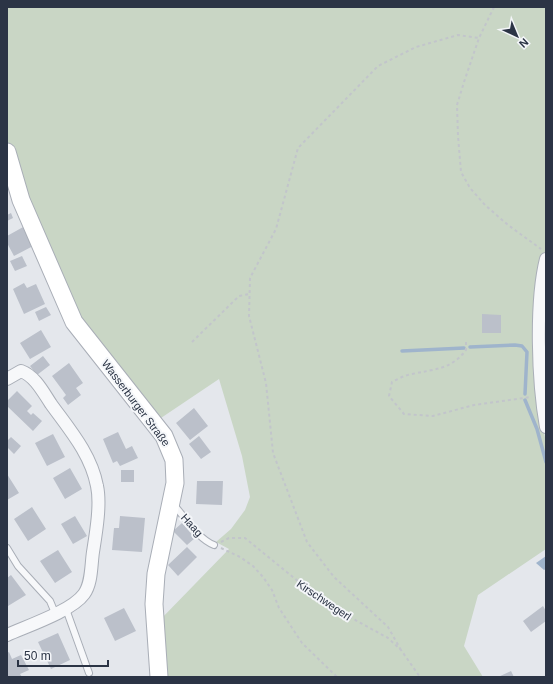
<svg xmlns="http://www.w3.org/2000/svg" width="553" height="684" viewBox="0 0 553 684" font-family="Arial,sans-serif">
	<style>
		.green { fill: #c9d6c5 }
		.water { fill: #9fb4cc }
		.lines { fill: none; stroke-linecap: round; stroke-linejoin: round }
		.stream { stroke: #9fb4cc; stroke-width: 3.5 }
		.building { fill: #bbc0ca }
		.service-casing { stroke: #a9aeb7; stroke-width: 8 }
		.minor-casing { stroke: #a9aeb7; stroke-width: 14 }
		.secondary-casing { stroke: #a9aeb7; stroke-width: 19 }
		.path { stroke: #c2c5cb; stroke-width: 2; stroke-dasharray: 3 3; stroke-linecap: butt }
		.service { stroke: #f7f8fa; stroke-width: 6 }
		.minor { stroke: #f7f8fa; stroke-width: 12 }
		.secondary { stroke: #fff; stroke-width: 17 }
		.labels { text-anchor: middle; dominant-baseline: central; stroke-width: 4; stroke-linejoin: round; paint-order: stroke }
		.street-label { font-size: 11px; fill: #2b3445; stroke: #f4f6f9 }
	</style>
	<rect width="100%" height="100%" fill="#e4e7ec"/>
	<path class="green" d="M7,7h539v242l-5,15 -3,135 8,44v106l-68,46 -14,51 19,31h-319l-5,-56 70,-72 -13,-7 15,-13 14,-19 5,-13 -8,-41 -23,-77 -61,41 -78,-99 -55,-127 -18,-53z"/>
	<path class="water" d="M546,556v13l-2,1 -8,-7z"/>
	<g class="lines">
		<path class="stream" d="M470,347l45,-2 7,1 5,6 -2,42
			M402,351l62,-3
			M525,400l12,29 9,33"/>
	</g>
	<path class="building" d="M11,213l2,5 -6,3v-6z
		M25,226l10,19 -21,11 -7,-13v-7z
		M22,256l5,10 -12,5 -5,-10z
		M24,283l3,5 9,-4 9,20 -21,10 -11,-25z
		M46,307l5,8 -12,6 -4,-9z
		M482,314l19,1v18h-19z
		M41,330l10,17 -21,12 -10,-16z
		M43,356l7,9 -13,10 -7,-9z
		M69,363l14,20 -7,5 5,7 -13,10 -5,-7 3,-3 -14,-19z
		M17,391l15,15 -5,5 4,4 2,-2 9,8 -9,10 -26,-25v-5z
		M194,408l14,18 -18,14 -14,-17z
		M118,432l8,17 6,-3 6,12 -18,8 -3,-5 -4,2 -10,-24z
		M53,434l12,23 -18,9 -12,-23z
		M199,436l12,16 -10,7 -12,-15z
		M11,437l10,9 -7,8 -7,-7v-6z
		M70,468l12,21 -17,10 -12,-21z
		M121,470h13v12h-13z
		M7,474l12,19 -12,7z
		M197,481h26l-1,24 -26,-1z
		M32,507l14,22 -18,12 -14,-22z
		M75,516l12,20 -14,8 -12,-20z
		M120,516l25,2 -3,34 -30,-2 2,-22h5z
		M182,523l13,15 -8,7 -14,-14z
		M187,547l10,10 -19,19 -10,-11z
		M58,550l14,22 -17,11 -15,-22z
		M11,575l15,20 -18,11 -1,-28z
		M543,606l3,5v10l-15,11 -8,-11z
		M124,608l12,23 -21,10 -11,-23z
		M58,633l12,27 -19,9 -13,-27z
		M9,652l3,7 9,-4 8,15 -9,4 2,3h-15v-24z
		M511,671l3,6h-16z"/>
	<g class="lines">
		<g class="service-casing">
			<path id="service" d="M173,504c12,13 25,35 41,41
				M7,548l11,18 32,35 5,12
				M66,609l23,64"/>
		</g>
		<g class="minor-casing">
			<path id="minor" d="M546,259c-11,44 -8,123 0,168
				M7,379l14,-8c14,5 22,21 30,33 18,25 40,50 46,82 4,18 -1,47 -4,66 -2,13 -1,31 -9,42 -12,17 -57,32 -77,41"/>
		</g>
		<g class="secondary-casing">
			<path id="secondary" d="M7,152l14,48 53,122 90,114 10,24 1,23 -19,91 -2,30 5,73"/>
		</g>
		<path class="path" d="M494,7l-15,31 -15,44 -7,23 1,31 3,36 9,16 15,17 23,20 33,24
			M192,342l47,-46 10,-2
			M466,342v8c-15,20 -32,19 -54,24 -7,1 -14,5 -20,8l-3,14 15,18 29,2 41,-11 57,-8
			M221,542l8,-4h16l81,66 62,34 13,12 19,27
			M221,548l19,9 13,9 10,11 9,13 7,18 23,35 35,34
			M401,650l-13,-23 -54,-50 -27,-35 -34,-89 -7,-70 -17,-67 1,-38 26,-49 22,-81 80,-82 38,-19 42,-12 21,3"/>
		<use href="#service" class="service"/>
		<use href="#minor" class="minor"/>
		<use href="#secondary" class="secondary"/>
	</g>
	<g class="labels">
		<g class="street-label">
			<text transform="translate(136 403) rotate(53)">Wasserburger Straße</text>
			<text transform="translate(192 525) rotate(48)">Haag</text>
			<text transform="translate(324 600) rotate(34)">Kirschwegerl</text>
		</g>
	</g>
	<rect width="553" height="684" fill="none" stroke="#2b3445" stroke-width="16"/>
	<g transform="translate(517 36) rotate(136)" stroke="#f4f6f9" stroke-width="3" paint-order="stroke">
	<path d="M0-3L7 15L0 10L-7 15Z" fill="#2b3445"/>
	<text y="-6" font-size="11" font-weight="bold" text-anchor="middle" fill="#2b3445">N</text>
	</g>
	<path d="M18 660v6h90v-6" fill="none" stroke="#2b3445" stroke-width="2"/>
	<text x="24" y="660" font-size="12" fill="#2b3445" stroke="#f4f6f9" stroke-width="3" paint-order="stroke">50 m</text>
</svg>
